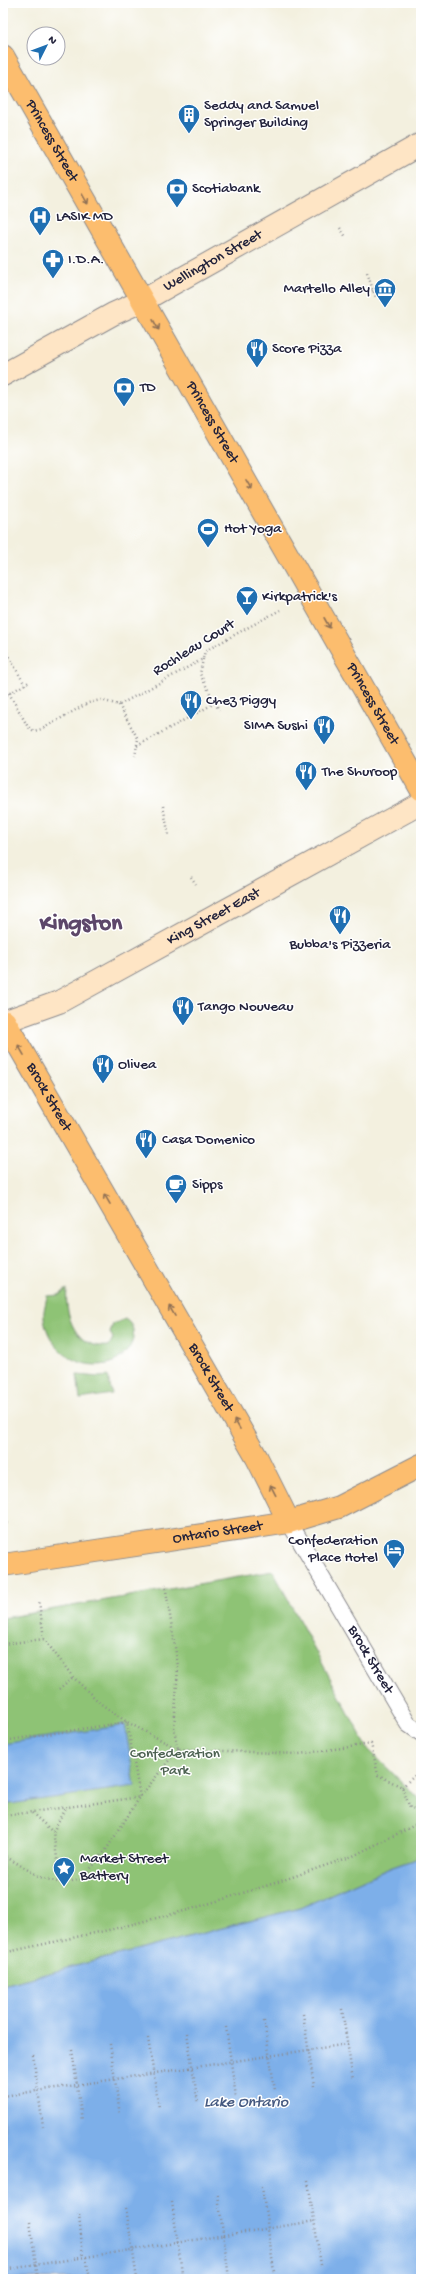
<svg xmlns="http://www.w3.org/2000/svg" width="424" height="2282" viewBox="0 0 424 2282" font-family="'Gochi Hand',sans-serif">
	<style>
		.green { fill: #8ec375; stroke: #587258 }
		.water { fill: #7dafe9; stroke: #506892 }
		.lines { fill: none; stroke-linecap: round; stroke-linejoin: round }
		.lane-casing { stroke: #8a898d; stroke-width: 18 }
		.secondary-casing { stroke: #8a898d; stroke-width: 24 }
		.primary-casing { stroke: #8a898d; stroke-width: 24 }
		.path { stroke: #8a898d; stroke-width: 2.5; stroke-dasharray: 1 3; stroke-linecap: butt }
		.lane { stroke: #fff; stroke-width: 16 }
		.secondary { stroke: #fee5c5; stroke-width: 22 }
		.primary { stroke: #fcbd6e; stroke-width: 22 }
		.oneway { stroke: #8f7054 }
		.labels { text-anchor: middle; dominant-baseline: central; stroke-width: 3; stroke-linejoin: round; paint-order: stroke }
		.poi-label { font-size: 15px; fill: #22223b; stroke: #fff; text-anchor: start }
		.street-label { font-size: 15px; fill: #22223b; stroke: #fff }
		.park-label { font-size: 15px; fill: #4d6252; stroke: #fff }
		.water-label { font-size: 16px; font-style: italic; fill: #465a81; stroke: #fff }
		.town-label { font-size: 23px; font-weight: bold; fill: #5d476a; stroke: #fff }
	</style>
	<rect width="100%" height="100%" fill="#fff"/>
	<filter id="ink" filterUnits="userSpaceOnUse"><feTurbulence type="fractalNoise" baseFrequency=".025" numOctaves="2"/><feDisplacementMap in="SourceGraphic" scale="8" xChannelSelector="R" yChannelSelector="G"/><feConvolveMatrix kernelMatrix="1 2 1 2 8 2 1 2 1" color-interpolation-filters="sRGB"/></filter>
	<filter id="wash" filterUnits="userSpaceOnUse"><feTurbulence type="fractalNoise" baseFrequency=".012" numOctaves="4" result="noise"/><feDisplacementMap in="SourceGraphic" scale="16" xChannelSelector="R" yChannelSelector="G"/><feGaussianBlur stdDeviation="0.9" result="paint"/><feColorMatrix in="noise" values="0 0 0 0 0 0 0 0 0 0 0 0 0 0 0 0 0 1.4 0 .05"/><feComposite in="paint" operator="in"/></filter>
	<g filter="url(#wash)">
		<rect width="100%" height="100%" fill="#f3f0df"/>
		<path class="green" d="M67,1289c-3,27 9,61 42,57l4,-8 -3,-5 3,-9 12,-5c20,13 1,42 -18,45 -31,6 -60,-16 -63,-47 -1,-6 2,-14 3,-21l12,-1z
			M77,1375l22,2 9,-1 4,18 -32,5z
			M273,1571l95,178 53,52v56l-31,11 -90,40 -297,77v-367z"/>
		<path class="water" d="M125,1725l10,61 -132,19v-61z
			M421,1857v422h-418v-294l297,-77 90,-40z"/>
	</g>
	<g filter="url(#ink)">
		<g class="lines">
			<g class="lane-casing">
				<g id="lane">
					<path id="s1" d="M289,1522l119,202 13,9"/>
				</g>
			</g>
			<g class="secondary-casing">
				<g id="secondary">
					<path id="s2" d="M3,375l110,-61 29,-13 279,-157"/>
					<path id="s3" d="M3,1022l56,-20 362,-199"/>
				</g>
			</g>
			<g class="primary-casing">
				<g id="primary">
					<path id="s4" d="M3,56l418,733"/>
					<path id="s5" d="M5,1022l252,436 32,64"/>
					<path id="s6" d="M3,1565l286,-43 50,-15 82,-42"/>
				</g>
			</g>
			<path class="path" d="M340,228l6,9
				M367,273c4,9 5,17 10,26
				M372,291l11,-6
				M3,646l22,39
				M9,693l19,34 6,4 8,-2 46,-26 13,-3 18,5 84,-46 2,-8 75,-41
				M3,697l26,-15
				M215,703l4,7
				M119,705l19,34 -3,17
				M137,746l78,-43 -15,-29 3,-15
				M163,806l6,30
				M191,877l5,7
				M3,1503l4,23
				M165,1584l13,82 -4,63 4,20 121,5 72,-10 7,31 24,12 8,21 11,2
				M3,1644l41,-5
				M59,1689l14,-12
				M3,1696l3,2
				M3,1741l124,-19 13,75 -137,19
				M402,1787l19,-17
				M32,1813l21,19
				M3,1855l37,22 21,6 21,-4 24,-29 34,-53 38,-48 -51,-27 -26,-18 -28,-27 -29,-38 -5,-38
				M61,1883l-8,-51 12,-24
				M3,1953l110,-24 75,-19 84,-26 81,-28 68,-34
				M342,2009l11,71
				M303,2014l11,72
				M264,2021l11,70
				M226,2027l10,70
				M187,2033l11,70
				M148,2038l11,70
				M110,2044l10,71
				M72,2050l10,70
				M33,2055l10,72
				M3,2096l345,-52
				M3,2119l2,11
				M308,2181l13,84
				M262,2187l12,85
				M218,2195l11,83
				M172,2202l11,77
				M126,2208l11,71
				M79,2214l4,43
				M30,2222l8,57
				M86,2257l4,22
				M3,2270l312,-49"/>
			<use href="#lane" class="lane"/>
			<use href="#secondary" class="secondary"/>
			<use href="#primary" class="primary"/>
		</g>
		<defs><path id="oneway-shaft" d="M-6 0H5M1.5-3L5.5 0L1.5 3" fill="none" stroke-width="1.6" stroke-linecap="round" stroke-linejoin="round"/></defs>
		<g class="oneway">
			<use href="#oneway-shaft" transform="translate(85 199) rotate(60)"/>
			<use href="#oneway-shaft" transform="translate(156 325) rotate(61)"/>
			<use href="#oneway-shaft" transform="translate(249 485) rotate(60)"/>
			<use href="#oneway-shaft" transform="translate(327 623) rotate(61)"/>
			<use href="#oneway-shaft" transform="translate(21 1050) rotate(-120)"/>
			<use href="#oneway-shaft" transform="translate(107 1199) rotate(-120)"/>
			<use href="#oneway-shaft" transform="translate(172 1311) rotate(-120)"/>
			<use href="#oneway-shaft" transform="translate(237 1424) rotate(-120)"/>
			<use href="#oneway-shaft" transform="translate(273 1490) rotate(-117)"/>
		</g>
	</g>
	<defs>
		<g id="building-pin" transform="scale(1.15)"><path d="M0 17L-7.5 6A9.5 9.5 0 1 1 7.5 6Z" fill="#1f6fb2" stroke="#fff"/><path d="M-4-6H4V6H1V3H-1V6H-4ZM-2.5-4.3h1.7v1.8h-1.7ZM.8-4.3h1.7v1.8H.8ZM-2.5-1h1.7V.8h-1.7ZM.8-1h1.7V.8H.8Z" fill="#fff"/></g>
		<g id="bank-pin" transform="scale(1.15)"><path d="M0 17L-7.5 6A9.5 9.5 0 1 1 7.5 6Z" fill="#1f6fb2" stroke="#fff"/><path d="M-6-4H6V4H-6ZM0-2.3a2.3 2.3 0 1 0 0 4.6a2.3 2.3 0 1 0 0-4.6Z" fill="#fff"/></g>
		<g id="hospital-pin" transform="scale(1.15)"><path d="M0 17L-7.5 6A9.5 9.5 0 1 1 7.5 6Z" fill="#1f6fb2" stroke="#fff"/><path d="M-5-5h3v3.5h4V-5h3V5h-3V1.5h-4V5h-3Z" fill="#fff"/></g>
		<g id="pharmacy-pin" transform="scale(1.15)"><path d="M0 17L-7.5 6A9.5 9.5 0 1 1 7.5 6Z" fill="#1f6fb2" stroke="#fff"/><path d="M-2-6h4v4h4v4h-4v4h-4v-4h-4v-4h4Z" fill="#fff"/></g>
		<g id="museum-pin" transform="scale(1.15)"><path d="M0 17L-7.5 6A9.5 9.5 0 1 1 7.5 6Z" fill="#1f6fb2" stroke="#fff"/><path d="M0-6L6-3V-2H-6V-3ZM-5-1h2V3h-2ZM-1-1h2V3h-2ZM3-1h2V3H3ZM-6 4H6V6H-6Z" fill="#fff"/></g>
		<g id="restaurant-pin" transform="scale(1.15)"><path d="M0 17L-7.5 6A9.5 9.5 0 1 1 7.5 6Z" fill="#1f6fb2" stroke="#fff"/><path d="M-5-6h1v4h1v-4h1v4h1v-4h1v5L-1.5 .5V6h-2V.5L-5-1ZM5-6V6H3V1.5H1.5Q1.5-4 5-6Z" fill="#fff"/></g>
		<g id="stadium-pin" transform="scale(1.15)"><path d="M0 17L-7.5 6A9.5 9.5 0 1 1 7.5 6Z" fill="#1f6fb2" stroke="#fff"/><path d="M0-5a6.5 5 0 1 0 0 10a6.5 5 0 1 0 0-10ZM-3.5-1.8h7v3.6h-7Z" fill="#fff"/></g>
		<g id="bar-pin" transform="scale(1.15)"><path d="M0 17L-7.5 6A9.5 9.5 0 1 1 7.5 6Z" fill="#1f6fb2" stroke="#fff"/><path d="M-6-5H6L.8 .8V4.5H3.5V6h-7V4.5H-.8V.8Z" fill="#fff"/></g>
		<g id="cafe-pin" transform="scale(1.15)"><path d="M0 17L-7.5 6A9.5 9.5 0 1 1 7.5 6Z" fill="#1f6fb2" stroke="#fff"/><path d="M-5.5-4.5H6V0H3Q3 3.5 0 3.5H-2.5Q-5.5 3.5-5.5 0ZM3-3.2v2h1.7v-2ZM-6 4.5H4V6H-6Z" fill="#fff"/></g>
		<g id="hotel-pin" transform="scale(1.15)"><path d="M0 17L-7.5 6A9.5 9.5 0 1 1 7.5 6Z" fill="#1f6fb2" stroke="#fff"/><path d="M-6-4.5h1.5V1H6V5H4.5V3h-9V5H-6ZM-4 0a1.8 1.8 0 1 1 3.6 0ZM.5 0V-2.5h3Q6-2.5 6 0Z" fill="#fff"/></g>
		<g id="sight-pin" transform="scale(1.15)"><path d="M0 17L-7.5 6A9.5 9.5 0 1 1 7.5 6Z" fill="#1f6fb2" stroke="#fff"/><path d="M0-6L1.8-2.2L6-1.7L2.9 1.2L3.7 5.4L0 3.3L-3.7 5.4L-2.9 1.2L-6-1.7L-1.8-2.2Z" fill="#fff"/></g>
	</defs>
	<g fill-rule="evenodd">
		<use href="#building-pin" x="189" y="115"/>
		<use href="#bank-pin" x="177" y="189"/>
		<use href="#hospital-pin" x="40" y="217"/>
		<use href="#pharmacy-pin" x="53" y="260"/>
		<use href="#museum-pin" x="385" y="289"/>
		<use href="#restaurant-pin" x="257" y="349"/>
		<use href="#bank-pin" x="124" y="388"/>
		<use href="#stadium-pin" x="208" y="529"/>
		<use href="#bar-pin" x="247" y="597"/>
		<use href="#restaurant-pin" x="191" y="701"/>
		<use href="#restaurant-pin" x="324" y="726"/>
		<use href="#restaurant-pin" x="306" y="772"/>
		<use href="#restaurant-pin" x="340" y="916"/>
		<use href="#restaurant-pin" x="183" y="1007"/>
		<use href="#restaurant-pin" x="103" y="1065"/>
		<use href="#restaurant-pin" x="146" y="1140"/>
		<use href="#cafe-pin" x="176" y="1185"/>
		<use href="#hotel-pin" x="394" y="1550"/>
		<use href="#sight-pin" x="64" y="1868"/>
	</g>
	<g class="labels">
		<g class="poi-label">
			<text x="204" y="106">Seddy and Samuel<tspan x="204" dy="17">Springer Building</tspan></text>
			<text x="192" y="189">Scotiabank</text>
			<text x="56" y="217">LASIK MD</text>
			<text x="68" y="260">I.D.A.</text>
			<text x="370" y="289" text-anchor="end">Martello Alley</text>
			<text x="272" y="349">Score Pizza</text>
			<text x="140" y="388">TD</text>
			<text x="224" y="529">Hot Yoga</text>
			<text x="262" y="597">Kirkpatrick's</text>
			<text x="206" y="701">Chez Piggy</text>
			<text x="308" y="726" text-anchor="end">SIMA Sushi</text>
			<text x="322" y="772">The Shuroop</text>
			<text x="340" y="945" text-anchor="middle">Bubba's Pizzeria</text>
			<text x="198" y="1007">Tango Nouveau</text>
			<text x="118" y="1065">Olivea</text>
			<text x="162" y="1140">Casa Domenico</text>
			<text x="192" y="1185">Sipps</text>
			<text x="378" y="1541" text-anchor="end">Confederation<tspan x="378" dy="17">Place Hotel</tspan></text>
			<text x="80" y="1859">Market Street<tspan x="80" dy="17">Battery</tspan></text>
		</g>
		<g class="street-label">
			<text stroke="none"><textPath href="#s4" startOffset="98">Princess Street</textPath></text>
			<text stroke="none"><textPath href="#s2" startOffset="239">Wellington Street</textPath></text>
			<text stroke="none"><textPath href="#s4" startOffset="422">Princess Street</textPath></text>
			<text transform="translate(194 648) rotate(-32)">Rochleau Court</text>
			<text stroke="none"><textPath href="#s4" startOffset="746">Princess Street</textPath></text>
			<text stroke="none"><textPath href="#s3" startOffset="236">King Street East</textPath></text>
			<text stroke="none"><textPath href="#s5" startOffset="87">Brock Street</textPath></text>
			<text stroke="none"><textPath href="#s5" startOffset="411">Brock Street</textPath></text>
			<text stroke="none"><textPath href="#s6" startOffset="217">Ontario Street</textPath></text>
			<text stroke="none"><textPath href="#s1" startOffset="160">Brock Street</textPath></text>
		</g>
		<g class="park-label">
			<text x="175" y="1754">Confederation<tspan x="175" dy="17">Park</tspan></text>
		</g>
		<g class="water-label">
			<text x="246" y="2103">Lake Ontario</text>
		</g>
		<g class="town-label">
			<text x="81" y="924">Kingston</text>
		</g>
	</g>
	<rect width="424" height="2282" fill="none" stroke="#fff" stroke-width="16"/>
	<g transform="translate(46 46) rotate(48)"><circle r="19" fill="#ffffff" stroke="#a7a7b1"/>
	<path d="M0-3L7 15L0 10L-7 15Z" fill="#1f6fb2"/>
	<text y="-6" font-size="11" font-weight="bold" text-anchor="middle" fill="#22223b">N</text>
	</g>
</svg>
